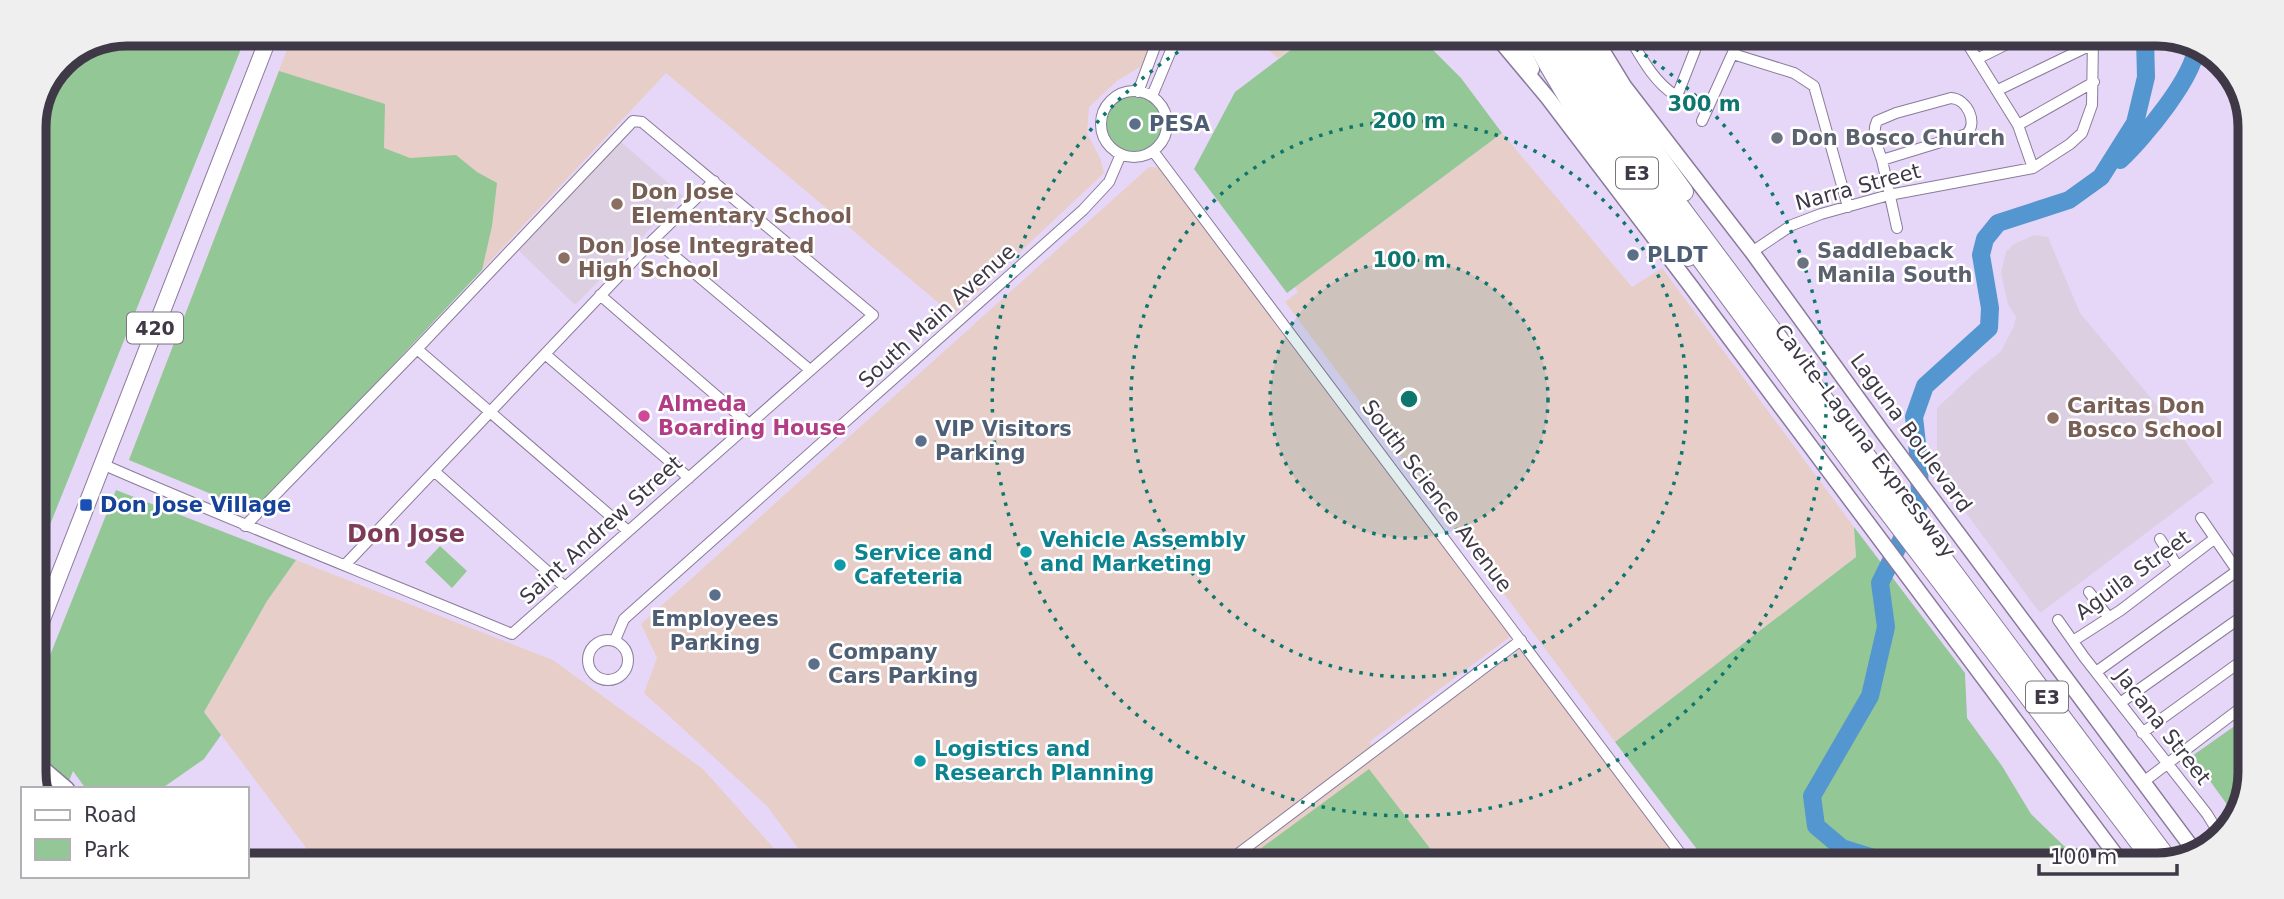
<svg xmlns="http://www.w3.org/2000/svg" width="2284" height="899" viewBox="0 0 2284 899" font-family="'DejaVu Sans',sans-serif">
	<style>
		.industrial { fill: #e7cec8 }
		.education { fill: #ddcfe2 }
		.green { fill: #93c795 }
		.lines { fill: none; stroke-linecap: round; stroke-linejoin: round }
		.river { stroke: #5496cf; stroke-width: 18 }
		.street-casing { stroke: #8a7b9b; stroke-width: 12 }
		.secondary-casing { stroke: #8a7b9b; stroke-width: 17 }
		.primary-casing { stroke: #8a7b9b; stroke-width: 18 }
		.highway-casing { stroke: #8a7b9b; stroke-width: 20 }
		.street { stroke: #fff; stroke-width: 10 }
		.secondary { stroke: #fff; stroke-width: 14 }
		.primary { stroke: #fff; stroke-width: 16 }
		.highway { stroke: #fff; stroke-width: 18 }
		.ring { fill: none; stroke: #0f766e; stroke-width: 3.5; stroke-dasharray: 3.5 7 }
		.service-dot { fill: #5c6f8a; stroke: #fff; stroke-width: 2.5 }
		.worship-dot { fill: #6b7280; stroke: #fff; stroke-width: 2.5 }
		.education-dot { fill: #8d6e63; stroke: #fff; stroke-width: 2.5 }
		.hotel-dot { fill: #d1479c; stroke: #fff; stroke-width: 2.5 }
		.transit-dot { fill: #1a4fb4; stroke: #fff; stroke-width: 2.5 }
		.culture-dot { fill: #0f9aa8; stroke: #fff; stroke-width: 2.5 }
		.labels { text-anchor: middle; dominant-baseline: central; stroke-width: 5; stroke-linejoin: round; paint-order: stroke }
		.shield { fill: #fff; stroke: #79747e; stroke-width: 2 }
		.shield-label { font-size: 19px; font-weight: bold; fill: #3f3947 }
		.service-label { font-size: 21px; font-weight: bold; fill: #4e5e75; stroke: #fff; text-anchor: start }
		.worship-label { font-size: 21px; font-weight: bold; fill: #5b616d; stroke: #fff; text-anchor: start }
		.street-label { font-size: 21px; fill: #3f3947; stroke: #fff }
		.education-label { font-size: 21px; font-weight: bold; fill: #785e54; stroke: #fff; text-anchor: start }
		.hotel-label { font-size: 21px; font-weight: bold; fill: #b23c85; stroke: #fff; text-anchor: start }
		.transit-label { font-size: 21px; font-weight: bold; fill: #164399; stroke: #fff; text-anchor: start }
		.culture-label { font-size: 21px; font-weight: bold; fill: #0d838f; stroke: #fff; text-anchor: start }
		.quarter-label { font-size: 24px; font-weight: bold; fill: #7d3a59; stroke: #fff }
		.rim { fill: none; stroke: #3f3947; stroke-width: 9 }
		.centre { fill: #0f766e; stroke: #fff; stroke-width: 3.5 }
		.ring-label { font-size: 21px; text-anchor: middle; font-weight: bold; fill: #0f766e; stroke: #fff; stroke-width: 5; stroke-linejoin: round; paint-order: stroke }
	</style>
	<rect width="100%" height="100%" fill="#e6d7f9"/>
	<path class="industrial" d="M293,34l861,2 -12,30 -24,14 -29,27 -2,26 13,25 4,15 -151,142 -287,-242 -411,439 -126,-52z
		M1252,36h57l-31,22z
		M1502,133l130,154 30,-19 192,259 2,30 -241,185 -330,-440 13,-10 -3,-5z
		M1149,167l18,1 344,468 -142,106 10,10 143,-104 160,217 -874,-3 -41,-56 -123,-113 13,-35 -16,-34z
		M296,560l257,100 150,109 83,93 -470,-1 -112,-149 63,-111z"/>
	<path class="education" d="M620,141l63,55 -108,109 -59,-57z
		M2034,235l14,2 32,76 96,115 38,54 -174,131 -91,-123 -12,-39v-43l36,-34 28,-23 13,-25 2,-9 -8,-13 -7,-31 5,-21 8,-8z"/>
	<path class="green" d="M126,33l121,1 -214,533v-446l28,-61z
		M1309,36h110l42,42 41,55 -215,160 -93,-124 41,-77z
		M279,71l106,33 -1,44 26,10 46,-3 21,17 20,11 -5,43 -10,44 -227,242 -126,-52z
		M1106 124a28 28 0 1 1 56 0a28 28 0 1 1-56 0Z
		M116,490l180,70 -29,41 -63,111 17,23 -17,24 -43,30h-75l-13,-18 -7,18h-29l-4,-10v-105l8,4z
		M1854,527l111,146 2,45 35,48 29,48 33,32 49,20 -404,-1 -94,-123 241,-185z
		M440,546l27,25 -15,17 -27,-26z
		M2246,718v85l-10,14 -44,-61z
		M1369,769l73,95 -201,-1z"/>
	<g class="lines">
		<path class="river" d="M2120,160c21,-19 79,-88 76,-116
			M1877,865l-3,-7 -32,-10 -26,-22 -4,-30 58,-100 16,-69 -6,-44 40,-81 -1,-41 -5,-44 11,-31 64,-58 1,-20 -9,-53 4,-16 13,-16 71,-23 32,-23 34,-54 11,-46 -1,-39"/>
		<g class="street-casing">
			<path id="street" d="M1629,37c12,20 25,45 46,58 10,6 22,9 33,12
				M1964,38l54,87 15,43
				M1733,54l61,19 20,13 34,121
				M1977,59l42,-21
				M1998,90l95,-46
				M1101 124a33 33 0 1 1 66 0a33 33 0 1 1-66 0Z
				M1138,92l21,-56
				M1152,96l25,-60
				M1677,96l18,-46
				M1951,98c16,1 27,24 16,36l-85,26c-4,-12 -11,-27 -5,-39l19,-8z
				M1702,121l38,-84
				M2018,125l76,-43
				M1153,151l536,714
				M1882,160l15,68
				M654,239l156,131
				M1752,252l40,-27 29,-11 68,-19 144,-27 37,-24 12,-11 10,-28 1,-67
				M600,295l149,129
				M417,349l211,182
				M545,354l144,124
				M102,464c135,59 273,113 410,170l361,-319 -231,-193 -9,-1 -216,228 -172,177
				M434,471l131,116
				M2201,518l46,67
				M2160,539l18,28
				M345,565l309,-326 60,-58
				M2089,592l20,26
				M2058,620l26,37 123,157 14,23
				M588 660a20 20 0 1 1 40 0a20 20 0 1 1-40 0Z
				M615,640l9,-21 459,-409 26,-28 12,-28
				M2073,641l48,-31 93,-71
				M2096,672l141,-101
				M2120,703l127,-90
				M2142,733l105,-76
				M2142,783l104,-79
				M276,861l4,-3 1,3
				M1226,863l295,-223"/>
		</g>
		<g class="secondary-casing">
			<path id="secondary" d="M1497,37l51,61 142,187 434,581
				M1516,37l16,32
				M1594,37l30,49 128,166 129,178 315,423
				M33,760l34,29
				M36,785l3,4"/>
		</g>
		<g class="primary-casing">
			<path id="primary" d="M33,632l8,-10 229,-588
				M33,663l8,-20v-21"/>
		</g>
		<g class="highway-casing">
			<path id="highway" d="M1533,37c41,77 95,156 155,220
				M1547,37l34,58 26,37 269,364 281,370
				M1563,37l56,88 551,737
				M1579,37l31,52 74,103"/>
		</g>
		<use href="#street" class="street"/>
		<use href="#secondary" class="secondary"/>
		<use href="#primary" class="primary"/>
		<use href="#highway" class="highway"/>
	</g>
	<circle cx="1409" cy="399" r="139" fill="#0f766e" fill-opacity=".12"/>
	<g class="ring">
		<circle cx="1409" cy="399" r="139"/>
		<circle cx="1409" cy="399" r="278"/>
		<path d="M1618 38A417 417 0 1 1 1204 36"/>
	</g>
	<g class="service-dot">
		<circle cx="1135" cy="124" r="7"/>
		<circle cx="1633" cy="255" r="7"/>
		<circle cx="921" cy="441" r="7"/>
		<circle cx="715" cy="595" r="7"/>
		<circle cx="814" cy="664" r="7"/>
	</g>
	<g class="worship-dot">
		<circle cx="1777" cy="138" r="7"/>
		<circle cx="1803" cy="263" r="7"/>
	</g>
	<g class="education-dot">
		<circle cx="617" cy="204" r="7"/>
		<circle cx="564" cy="258" r="7"/>
		<circle cx="2053" cy="418" r="7"/>
	</g>
	<circle class="hotel-dot" cx="644" cy="416" r="7"/>
	<rect class="transit-dot" x="79" y="498" width="14" height="14" rx="3.5"/>
	<g class="culture-dot">
		<circle cx="1026" cy="552" r="7"/>
		<circle cx="840" cy="565" r="7"/>
		<circle cx="920" cy="761" r="7"/>
	</g>
	<g class="labels">
		<g class="shield">
			<rect x="1616" y="157.5" width="42" height="31" rx="5"/>
			<rect x="127" y="312.5" width="56" height="31" rx="5"/>
			<rect x="2026" y="681.5" width="42" height="31" rx="5"/>
		</g>
		<g class="shield-label">
			<text x="1637" y="173">E3</text>
			<text x="155" y="328">420</text>
			<text x="2047" y="697">E3</text>
		</g>
		<g class="service-label">
			<text x="1149" y="124">PESA</text>
			<text x="1647" y="255">PLDT</text>
			<text x="935" y="429">VIP Visitors<tspan x="935" dy="24">Parking</tspan></text>
			<text x="715" y="619" text-anchor="middle">Employees<tspan x="715" dy="24">Parking</tspan></text>
			<text x="828" y="652">Company<tspan x="828" dy="24">Cars Parking</tspan></text>
		</g>
		<g class="worship-label">
			<text x="1791" y="138">Don Bosco Church</text>
			<text x="1817" y="251">Saddleback<tspan x="1817" dy="24">Manila South</tspan></text>
		</g>
		<g class="street-label">
			<text transform="translate(1858 187) rotate(-15)">Narra Street</text>
			<text transform="translate(937 316) rotate(-42)">South Main Avenue</text>
			<text transform="translate(1911 433) rotate(54)">Laguna Boulevard</text>
			<text transform="translate(1865 441) rotate(53)">Cavite–Laguna Expressway</text>
			<text transform="translate(1437 496) rotate(53)">South Science Avenue</text>
			<text transform="translate(601 530) rotate(-42)">Saint Andrew Street</text>
			<text transform="translate(2133 575) rotate(-36)">Aguila Street</text>
			<text transform="translate(2163 727) rotate(52)">Jacana Street</text>
		</g>
		<g class="education-label">
			<text x="631" y="192">Don Jose<tspan x="631" dy="24">Elementary School</tspan></text>
			<text x="578" y="246">Don Jose Integrated<tspan x="578" dy="24">High School</tspan></text>
			<text x="2067" y="406">Caritas Don<tspan x="2067" dy="24">Bosco School</tspan></text>
		</g>
		<g class="hotel-label">
			<text x="658" y="404">Almeda<tspan x="658" dy="24">Boarding House</tspan></text>
		</g>
		<g class="transit-label">
			<text x="100" y="505">Don Jose Village</text>
		</g>
		<g class="culture-label">
			<text x="1040" y="540">Vehicle Assembly<tspan x="1040" dy="24">and Marketing</tspan></text>
			<text x="854" y="553">Service and<tspan x="854" dy="24">Cafeteria</tspan></text>
			<text x="934" y="749">Logistics and<tspan x="934" dy="24">Research Planning</tspan></text>
		</g>
		<g class="quarter-label">
			<text x="406" y="534">Don Jose</text>
		</g>
	</g>
	<path d="M0 0H2284V899H0ZM127 46H2157A81 81 0 0 1 2238 127V772A81 81 0 0 1 2157 853H127A81 81 0 0 1 46 772V127A81 81 0 0 1 127 46Z" fill="#f0eff0" fill-rule="evenodd"/>
	<path class="rim" d="M127 46H2157A81 81 0 0 1 2238 127V772A81 81 0 0 1 2157 853H127A81 81 0 0 1 46 772V127A81 81 0 0 1 127 46Z"/>
	<circle cx="1409" cy="399" r="10" class="centre"/>
	<g class="ring-label">
		<text x="1704" y="111">300 m</text>
		<text x="1409" y="128">200 m</text>
		<text x="1409" y="267">100 m</text>
	</g>
	<rect x="21" y="787" width="228" height="91" fill="#ffffff" stroke="#b2b0b5" stroke-width="2"/>
	<rect x="35" y="810" width="35" height="10" fill="#ffffff" stroke="#b2b0b5" stroke-width="2"/>
	<text x="84" y="822" font-size="21" fill="#3f3947">Road</text>
	<rect x="35" y="839" width="35" height="21" fill="#93c795" stroke="#b2b0b5" stroke-width="2"/>
	<text x="84" y="857" font-size="21" fill="#3f3947">Park</text>
	<path d="M2039 864v10h138v-10" fill="none" stroke="#3f3947" stroke-width="3.5"/>
	<text x="2050" y="864" font-size="21" fill="#3f3947" stroke="#ffffff" stroke-width="5" paint-order="stroke">100 m</text>
</svg>
